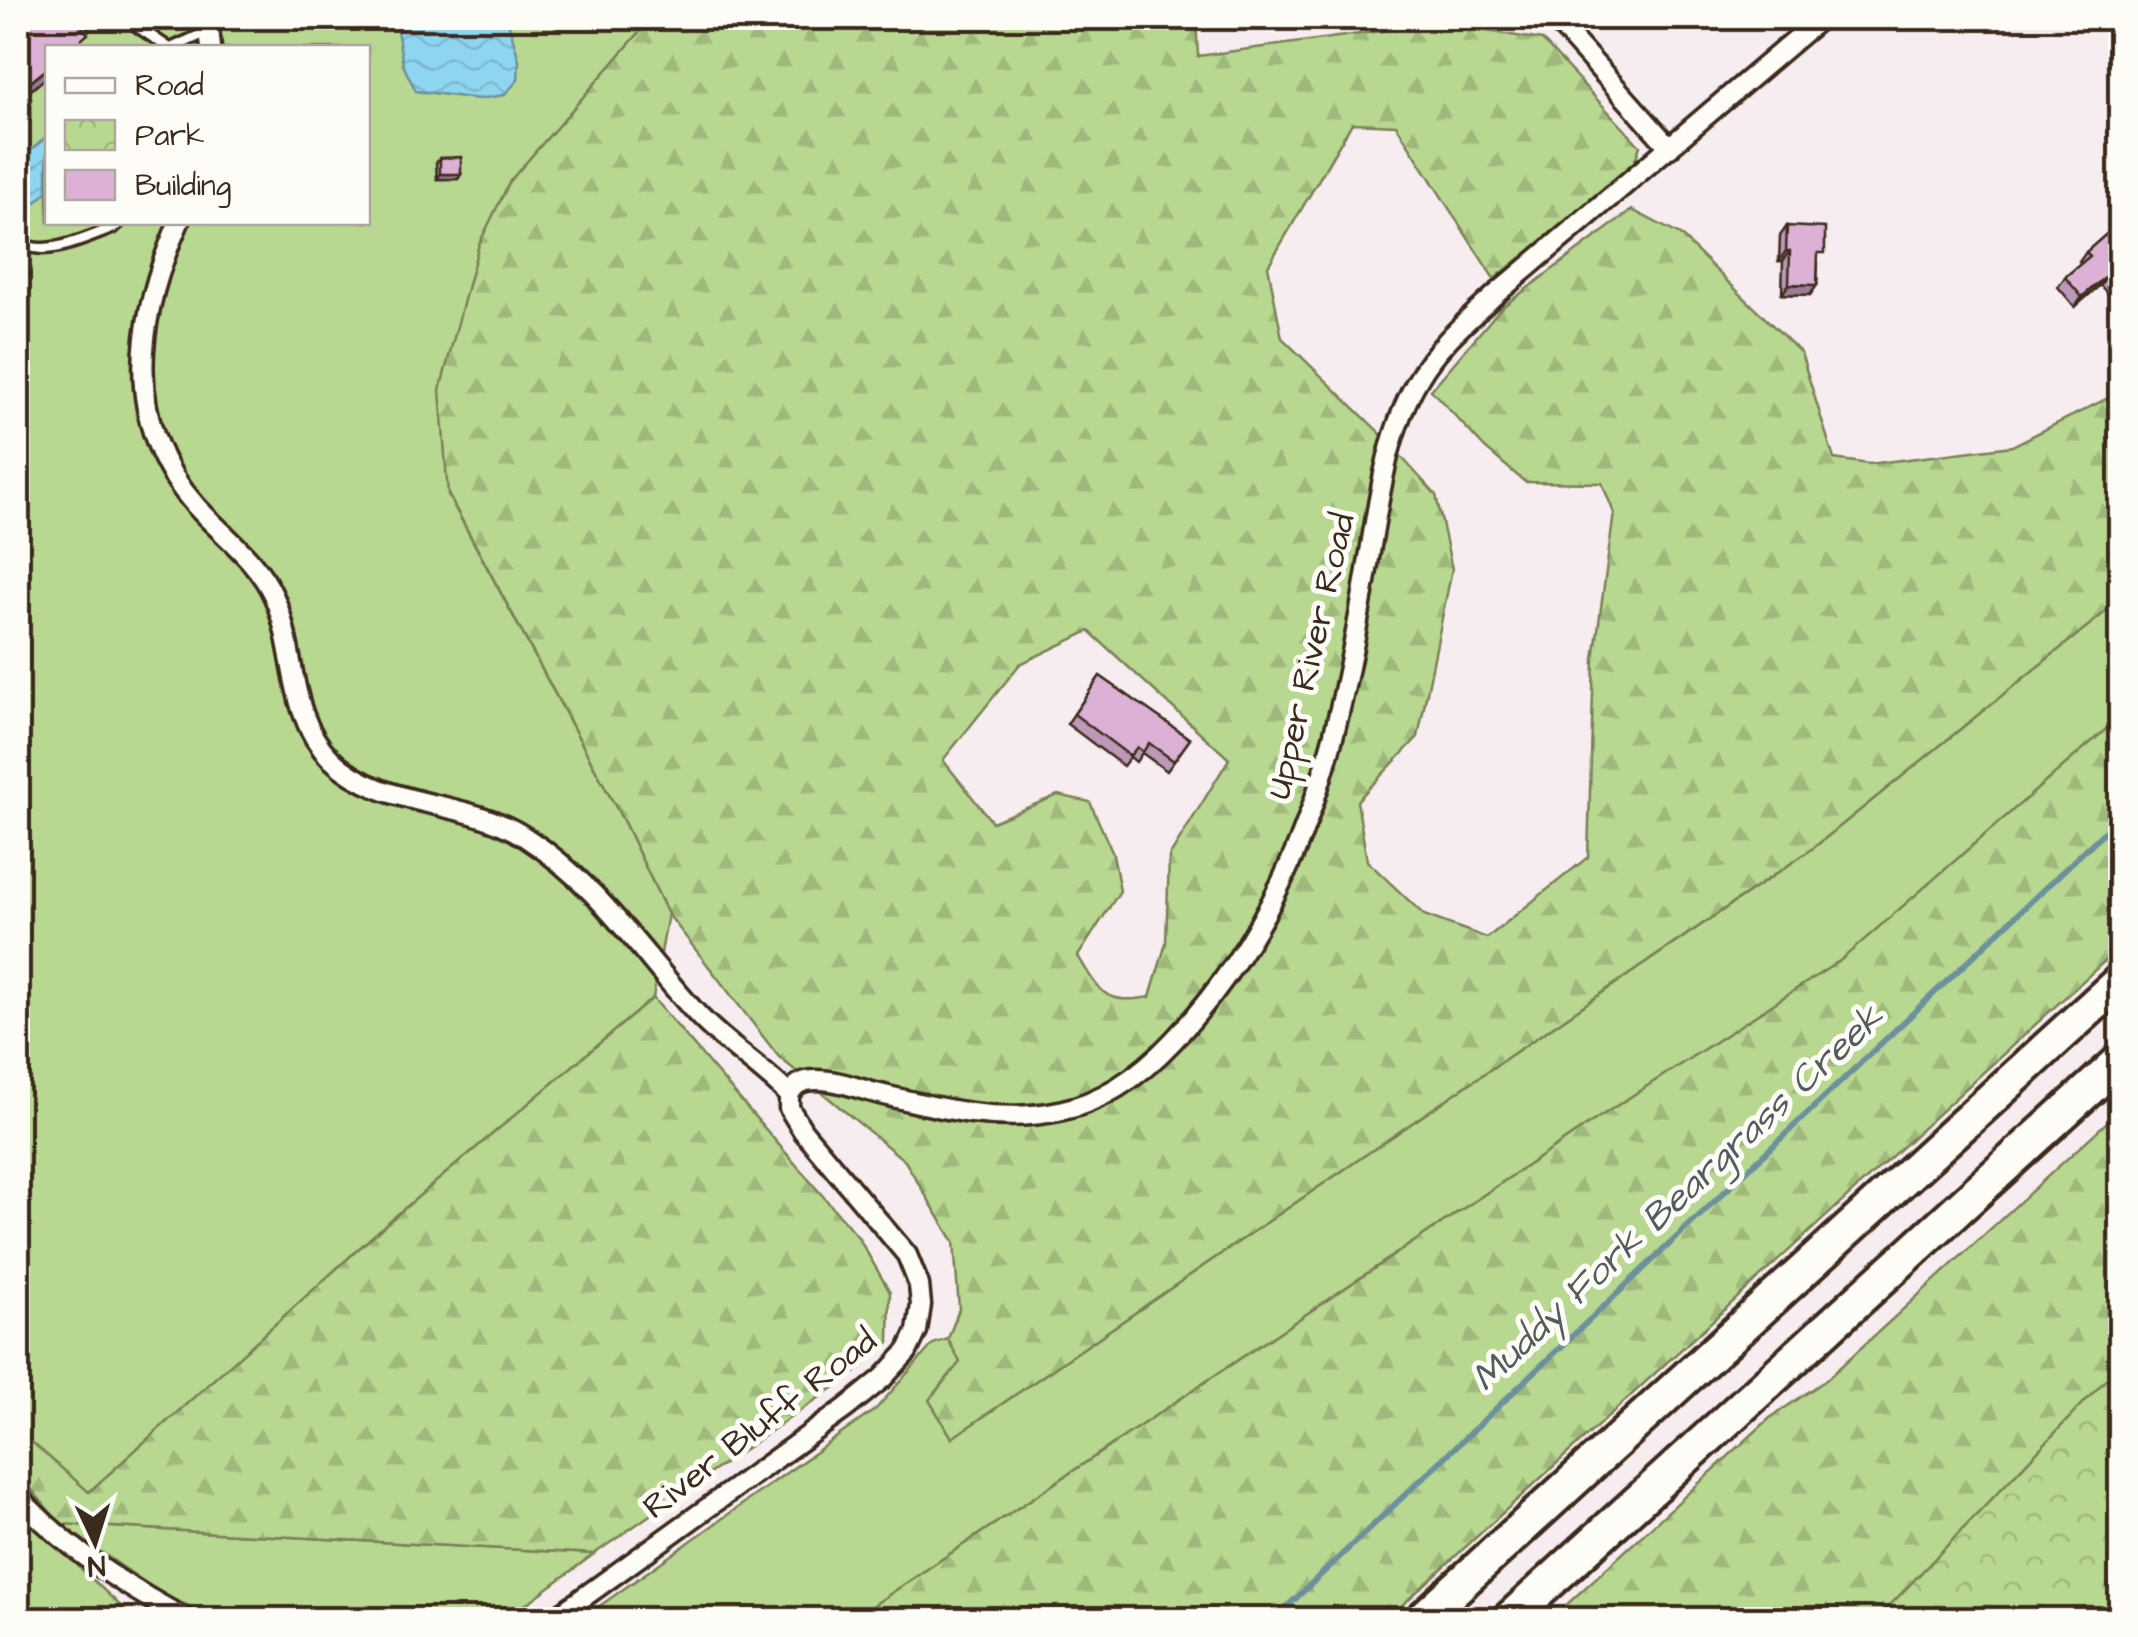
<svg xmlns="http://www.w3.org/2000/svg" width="2138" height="1637" viewBox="0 0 2138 1637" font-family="'Architects Daughter',sans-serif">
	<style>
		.grass { fill: #b8d790; stroke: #7a8057; stroke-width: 2.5; fill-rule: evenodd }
		.forest { fill: url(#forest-firs); stroke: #7a8057; stroke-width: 2.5; fill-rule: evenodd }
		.park { fill: url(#park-crowns); stroke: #7a8057; stroke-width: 2.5 }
		.water { fill: url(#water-waves); stroke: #6d919c; stroke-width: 2.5 }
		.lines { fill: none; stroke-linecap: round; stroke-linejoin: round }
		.stream { stroke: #6d919c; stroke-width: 6 }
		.lane-casing { stroke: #3b2a1e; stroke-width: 16 }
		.street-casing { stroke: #3b2a1e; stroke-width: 25 }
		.highway-casing { stroke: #3b2a1e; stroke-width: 40 }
		.lane { stroke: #fdfcf7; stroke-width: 9 }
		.street { stroke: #fdfcf7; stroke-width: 18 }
		.highway { stroke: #fdfcf7; stroke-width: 32 }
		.wall { fill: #be98b8; stroke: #3b2a1e; stroke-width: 2.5 }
		.shaded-wall { fill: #9b7c96; stroke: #3b2a1e; stroke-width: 2.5 }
		.building { fill: #ddb1d6; stroke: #3b2a1e; stroke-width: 2.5 }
		.labels { text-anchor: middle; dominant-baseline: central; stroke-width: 10; stroke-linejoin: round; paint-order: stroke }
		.street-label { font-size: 35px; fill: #3b2a1e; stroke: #fdfcf7 }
		.water-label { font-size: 38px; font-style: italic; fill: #545d5d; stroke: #fdfcf7 }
	</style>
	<defs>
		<pattern id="forest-firs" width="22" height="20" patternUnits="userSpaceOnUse" patternTransform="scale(2.5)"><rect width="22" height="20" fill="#b8d790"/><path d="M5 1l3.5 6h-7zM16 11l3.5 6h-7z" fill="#9fb97c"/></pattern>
		<pattern id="park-crowns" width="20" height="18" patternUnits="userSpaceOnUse" patternTransform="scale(2.5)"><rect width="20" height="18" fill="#b8d790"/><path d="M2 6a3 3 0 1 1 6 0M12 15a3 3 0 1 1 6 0" fill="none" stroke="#9fb97c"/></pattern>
		<pattern id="water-waves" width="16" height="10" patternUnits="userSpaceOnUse" patternTransform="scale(2.5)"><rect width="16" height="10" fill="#8ed5f0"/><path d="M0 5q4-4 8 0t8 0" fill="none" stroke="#7bb7cd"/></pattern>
	</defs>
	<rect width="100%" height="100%" fill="#f7edf0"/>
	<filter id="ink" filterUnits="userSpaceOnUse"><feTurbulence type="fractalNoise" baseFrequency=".01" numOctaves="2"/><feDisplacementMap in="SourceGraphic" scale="20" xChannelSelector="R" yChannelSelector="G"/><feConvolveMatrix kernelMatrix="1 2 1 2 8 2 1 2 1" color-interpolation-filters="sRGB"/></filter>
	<g filter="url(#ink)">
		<path class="grass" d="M18,18h634l-142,163 -62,314 177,329 43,90 -15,84 -268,227 -297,268 -70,-63v-853l3,-9 -3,-43zM48,48h320v174h-320z
			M2120,600v117l-278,243 -244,158 -745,501 -273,1 296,-211 57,-65 15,-5 12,23 -8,76 860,-589z
			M18,1509l109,103 -18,7h-91z
			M60,1524l534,30 -88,65h-282l-56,-21z"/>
		<path class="forest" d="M652,18h544l2,38 241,-33 103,17 98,106 -8,23 -138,110 -98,-154 -44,-2 -84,143 14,72 95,92 59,65 16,74 -34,168 -61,64 10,60 57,54 63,23 101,-81 6,-198 20,-146 -12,-30 -77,-1 -40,-34 -54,-58 70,-82 131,-98 48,25 121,118 33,106 35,5 143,-18 108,-54v208l-308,249 -860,589 -23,-38 31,-38 -12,-23 11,-30 -5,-67 -49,-81 -126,-104 -111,-143 -43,-90 -177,-330 -8,-104 39,-146 31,-63zM1089,631l140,128 -60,98 -3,86 -16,54c-45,8 -50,-4 -72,-41l42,-65 -7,-37 -23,-52 -32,-7 -66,27 -49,-62 77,-96z
			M2120,717v230l-733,672h-534l745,-501 243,-158z
			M653,998l205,239 32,55 -1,50 -33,30 -262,182 -534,-30 -42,-51v-43l71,62 296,-267z
			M2120,1110v255l-243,254h-326l219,-201 56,-38z"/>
		<path class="park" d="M2120,1365v254h-243z"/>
		<path class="water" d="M395,18h112l12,42 -1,20 -14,15 -25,4 -63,-8 -13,-26z
			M47,136v56l-20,18 -9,-11v-37z"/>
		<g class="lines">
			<path class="stream" d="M1273,1620l847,-803"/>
			<g class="lane-casing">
				<path id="lane" d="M130,18l8,9 31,21
					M172,48l37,-17
					M18,242c28,17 67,-4 95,-14l7,-6"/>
			</g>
			<g class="street-casing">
				<path id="street" d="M208,18l3,30
					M1554,18l116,130
					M179,222c-43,96 -58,200 17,284 26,29 62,54 78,91 23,53 13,118 57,162 52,51 135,39 194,78 72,46 117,117 173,178 28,30 63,51 91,80
					M789,1095c4,-7 8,-12 17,-14 23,-5 52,8 74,13 58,14 119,30 179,17 45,-9 83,-37 114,-70 92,-98 140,-211 169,-341 11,-49 20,-99 28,-148 10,-59 18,-123 49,-174 19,-33 49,-58 76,-83l326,-277
					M18,1496c48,53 107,90 170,124
					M552,1620l294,-212 37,-30 24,-26 10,-21 4,-26 -2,-20 -12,-30 -104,-124 -14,-23v-13"/>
			</g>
			<g class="highway-casing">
				<path id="highway" d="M1421,1620l699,-639
					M1508,1620l612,-559"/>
			</g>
			<use href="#lane" class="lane"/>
			<use href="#street" class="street"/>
			<use href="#highway" class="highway"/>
		</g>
		<path class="wall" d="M440,158l21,16 -3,5h-21l-1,-16z
			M2120,222v71l-7,7 -13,-15 -25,22 -17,-20 7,-10 16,-13 -2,-2 7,-10z
			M1787,226l31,37 -1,22 -7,10 -28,-1 1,-33h-4l1,-25z
			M1100,676l90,63 -23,32 -25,-18 -6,9 -6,-5 -7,9 -56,-42z"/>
		<path class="shaded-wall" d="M91,18h7l-3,4 -28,23 14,-19z
			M48,68v8l-30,25 5,-13z
			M31,99l-13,19v-8z
			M440,174h21l-3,5h-21z
			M1786,251h4l-7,10h-4z
			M2107,275l-7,10 -25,22 7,-10z
			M1789,284l28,1 -7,10 -28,-1z"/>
		<path class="building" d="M18,18h73l-10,8 7,8 -16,14h-24v20l-25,20 8,11 -13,11z
			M461,157v17h-21v-16z
			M2120,222v67l-13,-14 -25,22 -17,-20 25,-21 -4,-4z
			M1787,226l38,2v25h-7l-1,32 -28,-1 1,-33h-4z
			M1100,676l90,63 -16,22 -25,-18 -6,9 -6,-5 -7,9 -56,-42z"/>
	</g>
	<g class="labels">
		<g class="street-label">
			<text transform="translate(1311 656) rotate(-77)">Upper River Road</text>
			<text transform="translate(760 1424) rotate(-38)">River Bluff Road</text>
		</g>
		<g class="water-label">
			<text transform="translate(1678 1198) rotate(-43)">Muddy Fork Beargrass Creek</text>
		</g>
	</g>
	<rect width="2138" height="1637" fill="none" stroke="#fdfcf7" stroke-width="60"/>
	<rect x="30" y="30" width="2078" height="1577" fill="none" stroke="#3b2a1e" stroke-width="4" filter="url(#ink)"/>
	<rect x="45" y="45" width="325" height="180" fill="#fdfcf7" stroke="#afa8a0" stroke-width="2.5"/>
	<rect x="65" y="78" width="50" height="15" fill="#fdfcf7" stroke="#afa8a0" stroke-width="2.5"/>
	<text x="135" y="95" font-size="30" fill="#3b2a1e">Road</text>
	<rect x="65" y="120" width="50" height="30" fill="url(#park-crowns)" stroke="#afa8a0" stroke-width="2.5"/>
	<text x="135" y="145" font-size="30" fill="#3b2a1e">Park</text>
	<rect x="65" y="170" width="50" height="30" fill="#ddb1d6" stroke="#afa8a0" stroke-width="2.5"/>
	<text x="135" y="195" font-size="30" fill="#3b2a1e">Building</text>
	<g transform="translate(95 1542) rotate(176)" stroke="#fdfcf7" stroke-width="8" paint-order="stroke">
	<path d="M0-8L18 38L0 25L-18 38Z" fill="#3b2a1e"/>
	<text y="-15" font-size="28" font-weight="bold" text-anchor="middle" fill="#3b2a1e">N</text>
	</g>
</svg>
